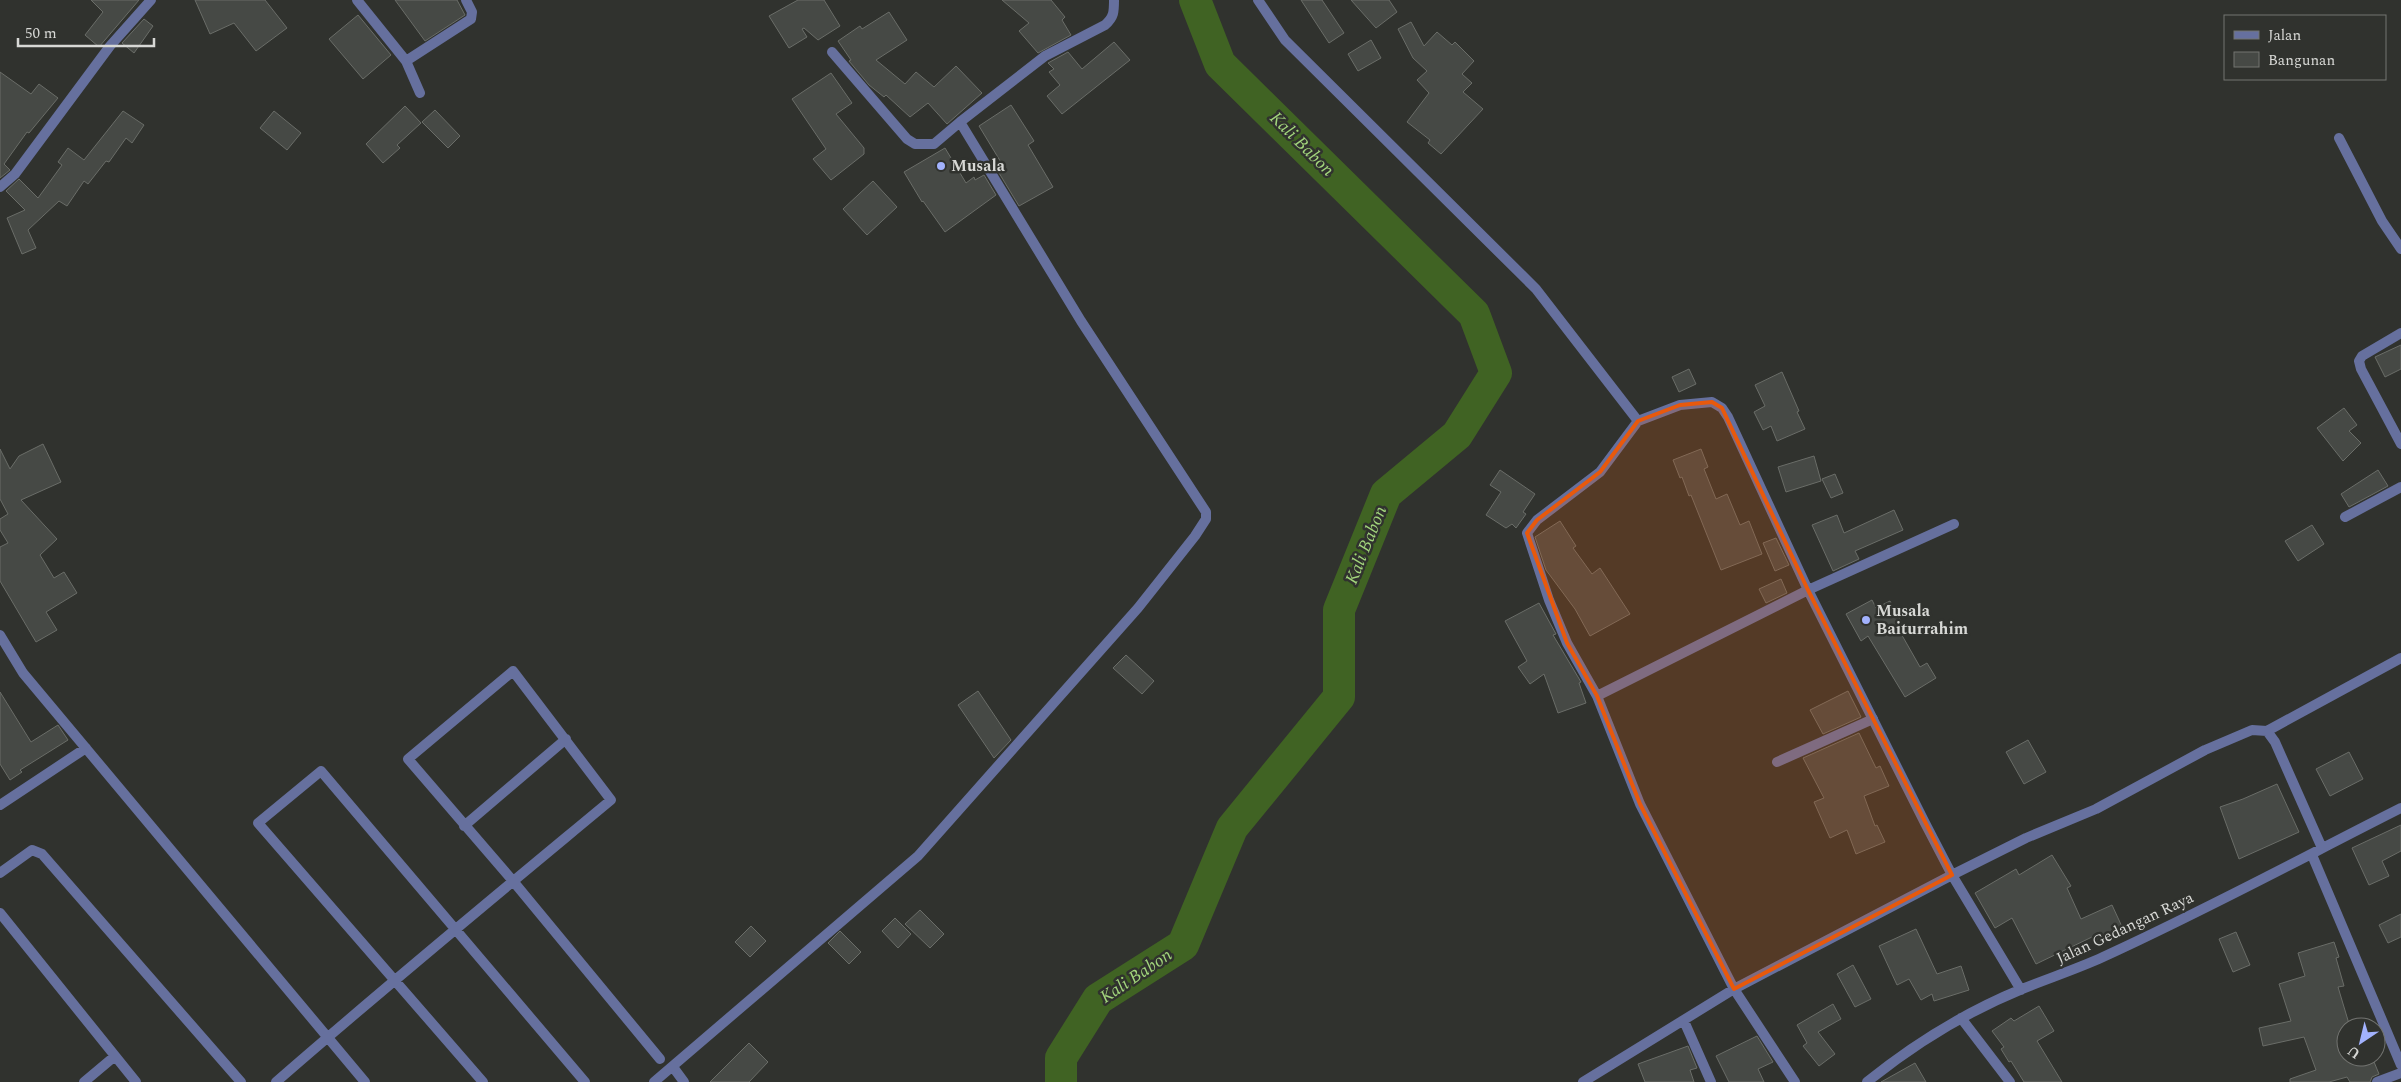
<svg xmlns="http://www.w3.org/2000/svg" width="2401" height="1082" viewBox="0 0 2401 1082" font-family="Spectral,serif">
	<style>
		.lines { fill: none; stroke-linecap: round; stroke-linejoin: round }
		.river { stroke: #406323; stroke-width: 32 }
		.building { fill: #464945; stroke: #6a6d68 }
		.service { stroke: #66709e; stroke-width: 10 }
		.minor { stroke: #66709e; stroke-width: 10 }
		.marked { fill: #e8590c; fill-opacity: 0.2; stroke: #e8590c; stroke-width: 4; stroke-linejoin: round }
		.poi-dot { fill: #a2b2fd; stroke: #30322e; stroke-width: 2 }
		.labels { text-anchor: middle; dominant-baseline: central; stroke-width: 5; stroke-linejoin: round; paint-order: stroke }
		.poi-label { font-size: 16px; font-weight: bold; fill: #d7d8d5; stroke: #30322e; text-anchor: start }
		.street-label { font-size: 16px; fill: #d7d8d5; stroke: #30322e }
		.water-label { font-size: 18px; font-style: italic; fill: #a2d57c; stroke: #30322e }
	</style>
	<rect width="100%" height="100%" fill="#30322e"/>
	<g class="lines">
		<path class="river" d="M1061,1082v-24l37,-59 85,-54 49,-117 107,-131v-87l47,-116 71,-59 39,-62 -22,-59 -254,-250 -25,-64"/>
	</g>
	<path class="building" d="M91,0h48l-40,47 -14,-12 18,-23z
		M195,0h70l22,28 -31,23 -22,-28 -24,11z
		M395,0h62l8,15 -40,26z
		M798,0h26l16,26 -22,14 -14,-12 -2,1 5,8 -18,11 -20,-32z
		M1002,0h49l14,17 -3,3 9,15 -33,18 -19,-22 10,-8z
		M1301,0h21l22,33 -15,10z
		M1351,0h38l8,12 -21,16z
		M889,12l18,28 -31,20 29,24 11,-12 18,15 22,-21 26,27 -35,31 -19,-21 -18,14 -24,-22 -2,2 -15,-12 -20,-24 2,-1 -13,-19 22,-15 2,3z
		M358,15l33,40 -28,24 -34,-40z
		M144,19l9,7 -19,27 -12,-10z
		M1411,22l13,24 13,-14 15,13 3,-3 19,19 -12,13 10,9 -9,9 20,17 -42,45 -13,-11 2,-3 -23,-18 22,-29 -12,-13 10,-9 -14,-13 -15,-29z
		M1371,40l10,18 -23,13 -10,-17z
		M1114,42l16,18 -68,54 -15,-18 13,-11 -11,-13 5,-3 -6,-6 20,-11 14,17z
		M0,72l31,22 8,-10 19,14 -29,35 -2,-1 -23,32 6,6 -10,8z
		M831,73l21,30 -16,11 28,34v6l-33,26 -18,-21 13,-10 -34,-50z
		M1011,105l23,36 -6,4 25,42 -34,19 -23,-38 6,-4 -23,-38z
		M405,106l16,17 -24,22 3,3 -17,15 -17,-19z
		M435,110l25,26 -12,12 -26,-26z
		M123,111l21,14 -12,18 -6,-5 -17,24 -3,-1 -18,23 -4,-3 -17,25 -8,-5 -31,29 8,18 -14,6 -15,-36 18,-8 -19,-19 13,-12 19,19 24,-33 -4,-3 10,-14 16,12z
		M274,111l27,22 -14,17 -27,-22z
		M945,148l21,35 8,-6 1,3 9,-5 12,20 -51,37 -22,-31 -1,1 -18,-30z
		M873,181l24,26 -30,28 -24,-26z
		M2401,345v24l-16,8 -10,-20z
		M1689,369l7,15 -17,8 -7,-15z
		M1782,372l17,39 -2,1 8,17 -28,12 -6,-15 -8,4 -9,-18 11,-6 -10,-21z
		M2344,408l13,17 -8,6 12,12 -18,18 -26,-33z
		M43,444l18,38 -40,18 36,39 -17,16 14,23 10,-6 13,21 -31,19 11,18 -21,12 -36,-61v-34l8,-4 -8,-13v-11l8,-5 -8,-15v-50l10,20 9,-13z
		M1701,449l7,18 -4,2 12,30 11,-5 13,31 9,-4 13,33 -41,16 -30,-75 -2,1 -7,-19 -2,1 -7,-18z
		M1814,456l7,25 -35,11 -8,-25z
		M1500,470l35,24 -12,18 3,2 -10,14 -4,-4 -6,4 -20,-13 15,-23 -11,-7z
		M2378,470l10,16 -39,21 -8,-13z
		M1835,474l8,19 -12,5 -9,-19z
		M1894,510l9,20 -48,21 4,8 -26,12 -21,-46 25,-10 7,18z
		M1560,521l16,25 -3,2 19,26 8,-6 30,46 -40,22 -15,-27 -29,-39 -11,-33z
		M2312,525l12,19 -26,17 -13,-20z
		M1776,538l13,27 -14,6 -12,-28z
		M1781,579l6,14 -21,10 -7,-14z
		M1872,600l4,8 14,-7 14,26 -5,3 21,37 7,-4 9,15 -31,19 -37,-61 -7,5 -15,-27z
		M1539,603l17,31 -3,1 28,47 -2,1 7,20 -28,10 -14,-39 -14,10 -12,-17 9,-6 -22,-40z
		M1126,655l28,26 -12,13 -29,-26z
		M978,691l33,49 -17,18 -36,-53z
		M1848,691l13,26 -38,17 -13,-24z
		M0,692l31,50 27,-17 10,15 -48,30 2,2 -12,8 -10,-16z
		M1859,733l17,35 4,-2 9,20 -25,10 11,30 2,-1 8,17 -29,12 -9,-24 -17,8 -16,-36 10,-4 -21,-40z
		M2028,740l18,32 -22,12 -18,-32z
		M2349,752l14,27 -33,17 -14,-27z
		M2277,784l22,48 -60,27 -19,-52 23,-8z
		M2401,825v26l-19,10 7,15 -20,9 -17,-37z
		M2052,855l19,31 -4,2 14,31 31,-14 12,26 -29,13 -3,-7 -56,27 -24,-46 -17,10 -20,-35 41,-24 3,6z
		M920,910l24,24 -14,14 -25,-24z
		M2401,914v23l-13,6 -9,-18z
		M895,918l16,16 -13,14 -16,-17z
		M751,926l15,15 -16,16 -15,-15z
		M1916,929l21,45 24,-8 8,24 -35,11 -2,-7 -11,6 -12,-21 -12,6 -18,-39z
		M840,931l21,21 -12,12 -21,-21z
		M2236,932l14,33 -17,7 -14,-33z
		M2334,942l5,15 -3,1 8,28 -6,1 12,40h-4v30h26l7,17 -7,3 -2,5h-20l-3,-5 -18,5h-39v-3l26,-9 -12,-33 -41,9 -4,-18 32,-7 -12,-37 26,-8 -7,-23z
		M1853,965l18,34 -16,8 -18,-33z
		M1833,1004l8,15 -23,13 17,22 -16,12 -16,-20 4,-3 -10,-18z
		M2039,1006l15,25 -17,10 25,41h-38l-13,-21 -2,1 -8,-13 3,-2 -12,-16 19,-13 3,3z
		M1757,1036l16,26 -15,7 6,13h-35l-13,-26z
		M749,1043l19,19 -19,20h-39z
		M1688,1046l9,22 -7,2 4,12h-49l-7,-18z
		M1915,1063l11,19h-45z"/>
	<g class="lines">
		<path class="service" d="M1777,762l96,-43"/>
		<path class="minor" d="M357,0l49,61 14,32
			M1258,0l27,40 251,249 102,132
			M406,61l65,-42 1,-7 -6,-12
			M960,122l85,-66 60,-31c9,-8 9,-13 9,-25
			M2339,138l43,83 19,28
			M0,187l15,-13 95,-128 41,-46
			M2401,333l-39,23 -3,5 2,8 40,75
			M2345,517l56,-30
			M0,635l23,38 342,409
			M1597,696l211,-106 146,-66
			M2267,731l134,-73
			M0,805l86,-57
			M464,826l102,-87
			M2312,855l89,210
			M0,873l32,-23 10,4 199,228
			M0,913l136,169
			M1961,1018l49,64
			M1684,1021l27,61
			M673,1067l11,15
			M84,1082l31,-26
			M276,1082c110,-96 223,-189 335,-282l-98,-129 -105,88 105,122 147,178
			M483,1082l-225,-259 63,-52 264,311
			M654,1082l264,-226 220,-248 57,-72 11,-17v-7l-125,-191 -121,-199 -26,22h-19l-8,-5 -75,-87
			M1583,1082l151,-93 218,-114 74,-37 70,-29 109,-59 47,-20 15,1 8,11 47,106
			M1795,1082l-61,-93 -94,-185 -43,-108 -30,-53 -18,-43 -22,-67 10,-13 63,-48 38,-51 42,-16 32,-3 10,6 6,9 80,173 117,233 27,52 69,115
			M1867,1082c47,-38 99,-70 155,-93 27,-11 55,-20 81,-32 101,-46 199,-99 298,-149
			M2377,1082l24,-9"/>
	</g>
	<path class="marked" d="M1712,402l10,6 86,182 144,285 -218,114 -94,-185 -43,-108 -30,-53 -40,-110 10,-13 63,-48 38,-51 42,-16z"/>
	<g class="poi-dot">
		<circle cx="941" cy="166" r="5"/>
		<circle cx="1866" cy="620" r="5"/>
	</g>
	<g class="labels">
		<g class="poi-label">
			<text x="951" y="166">Musala</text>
			<text x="1876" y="611">Musala<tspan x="1876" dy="18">Baiturrahim</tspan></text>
		</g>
		<g class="street-label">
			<text transform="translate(2125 928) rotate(-25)">Jalan Gedangan Raya</text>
		</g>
		<g class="water-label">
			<text transform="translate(1302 144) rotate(45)">Kali Babon</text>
			<text transform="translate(1366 545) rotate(-68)">Kali Babon</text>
			<text transform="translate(1136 976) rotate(-34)">Kali Babon</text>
		</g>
	</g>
	<rect x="2224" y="15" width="162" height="65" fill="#30322e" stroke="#737471"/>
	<rect x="2234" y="31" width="25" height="8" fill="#66709e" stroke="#737471"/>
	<text x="2268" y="40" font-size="15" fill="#d7d8d5">Jalan</text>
	<rect x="2234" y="52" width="25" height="15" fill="#464945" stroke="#737471"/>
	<text x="2268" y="65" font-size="15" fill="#d7d8d5">Bangunan</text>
	<g transform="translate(2361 1042) rotate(215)"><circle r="24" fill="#30322e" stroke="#737471"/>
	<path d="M0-4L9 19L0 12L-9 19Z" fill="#a2b2fd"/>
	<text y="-8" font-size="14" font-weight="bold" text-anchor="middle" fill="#d7d8d5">U</text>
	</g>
	<path d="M18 38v8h136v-8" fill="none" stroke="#d7d8d5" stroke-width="2.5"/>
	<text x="25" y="38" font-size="15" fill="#d7d8d5" stroke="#30322e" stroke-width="4" paint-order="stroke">50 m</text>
</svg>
